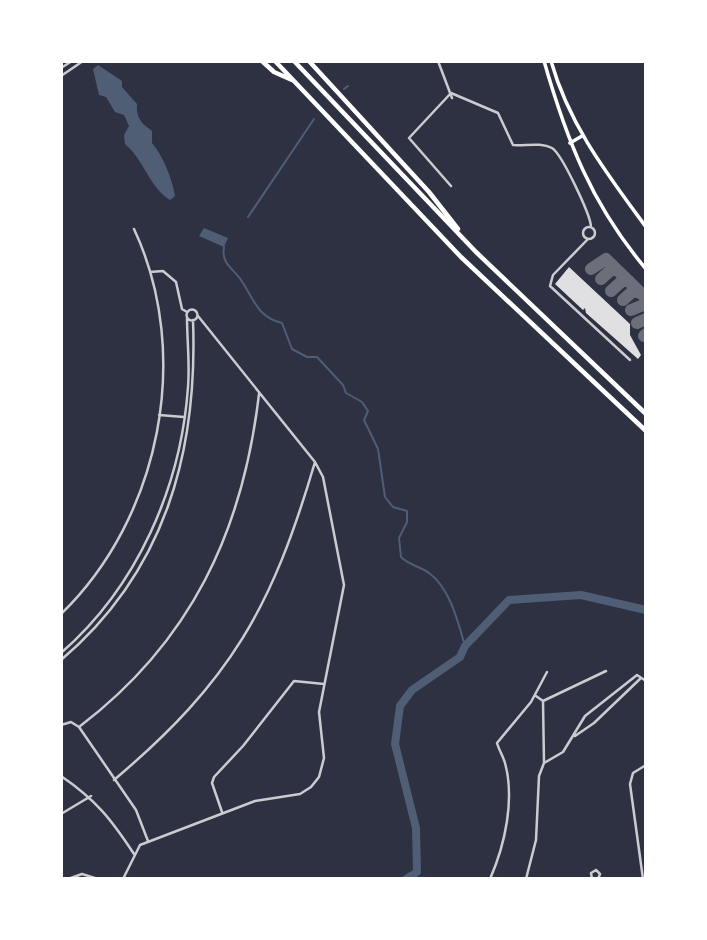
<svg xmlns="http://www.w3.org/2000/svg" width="707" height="940" viewBox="0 0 707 940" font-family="'Roboto Condensed',sans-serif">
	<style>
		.water { fill: #4f5d75 }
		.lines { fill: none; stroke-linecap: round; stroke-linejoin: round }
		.stream { stroke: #4f5d75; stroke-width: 2 }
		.river { stroke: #4f5d75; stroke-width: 8 }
		.taxiway { stroke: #6c6f7a; stroke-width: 12 }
		.building { fill: #e0e0e3 }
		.minor { stroke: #caccd0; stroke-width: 2.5 }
		.tertiary { stroke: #caccd0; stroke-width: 2.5 }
		.secondary { stroke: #fff; stroke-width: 3.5 }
		.motorway { stroke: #fff; stroke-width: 4.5 }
	</style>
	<rect width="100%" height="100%" fill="#2d3142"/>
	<path class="water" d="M98,65l24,16v6l15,17c-1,14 4,19 15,27v12c11,13 20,35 23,53l-5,4c-20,-12 -26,-40 -45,-56l-1,-9 5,-9 -5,-11 -9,-3 -9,-15 -7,-2 -6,-26z
		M204,228l24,10 -4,9 -25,-11z"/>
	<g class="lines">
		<path class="stream" d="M344,89l4,-3
			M248,217l66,-98
			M224,247c-3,17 9,21 17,33 13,19 16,37 41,43l10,26 15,8h10l26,28 3,8 16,9 6,9 -4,9 14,29 7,48 8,10 14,4v11l-8,16 2,19c9,9 19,9 28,16 21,15 29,49 36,73"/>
		<path class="river" d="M406,879l11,-7 -1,-44 -21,-84 5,-38 12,-16 48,-33 5,-11 44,-46 72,-5 65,15"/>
		<path class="taxiway" d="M591,269l15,-10 40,39
			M601,279l10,-9h6
			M611,291l11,-10h7
			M623,300l10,-9 7,2
			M631,310l15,-6
			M637,323l9,-4
			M644,336l2,-2"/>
	</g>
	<path class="building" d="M569,267l61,57v11l11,20 -3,4 -52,-46 -1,-5 -2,2 -28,-26z"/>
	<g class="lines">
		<path class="minor" d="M438,61l14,37
			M451,93l47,20 15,32c12,1 28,-3 39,3 10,6 39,68 39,79
			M451,186l-42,-48 42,-45
			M583 233a6 6 0 1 1 12 0a6 6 0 1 1-12 0Z
			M588,239l-35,36 -3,11 80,74
			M150,272l13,-1 13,11 6,27 5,3
			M186.5 315a5.5 5.5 0 1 1 11 0a5.5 5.5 0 1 1-11 0Z
			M159,415l25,2
			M61,614c99,-96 132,-259 73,-385
			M61,653c76,-66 120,-166 127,-266 2,-23 -1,-46 -1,-70
			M61,660c104,-88 137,-208 132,-340
			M536,696l7,5 1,62
			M543,701l63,-30
			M61,725l10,-3 8,5 57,83 12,31
			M79,727c112,-85 164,-196 180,-333
			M575,736l19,-13 47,-45
			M61,776c35,24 50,43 73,78
			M114,780c117,-99 158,-172 201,-318
			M222,812l-10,-29 2,-6 29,-31 51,-65 30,3
			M61,814l30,-18
			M68,879l14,-5 16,5
			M123,879l17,-34 115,-44 45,-7 11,-7 8,-10 5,-19 -5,-46 25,-127 -21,-108 -8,-15 -117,-146
			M490,879c15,-34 25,-80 15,-116 -2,-7 -6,-13 -8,-20l34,-41 16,-30
			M526,879l10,-39 3,-64 5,-13 19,-11 22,-36 52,-41 9,6
			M592,879l-1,-6 5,-3 4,4 -2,5
			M643,879l-13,-95 3,-11 13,-8"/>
		<path class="tertiary" d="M61,68l11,-7
			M61,76l22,-15"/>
		<path class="secondary" d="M544,61c23,80 48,144 102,208
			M551,61c18,64 57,114 95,166
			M570,143l12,-7"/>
		<path class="motorway" d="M262,61l12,11 18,8
			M275,61l186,196 185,174
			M294,61l182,191 170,162
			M309,61l120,131 29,37"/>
	</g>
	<rect width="707" height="940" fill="none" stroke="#ffffff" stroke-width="126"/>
</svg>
